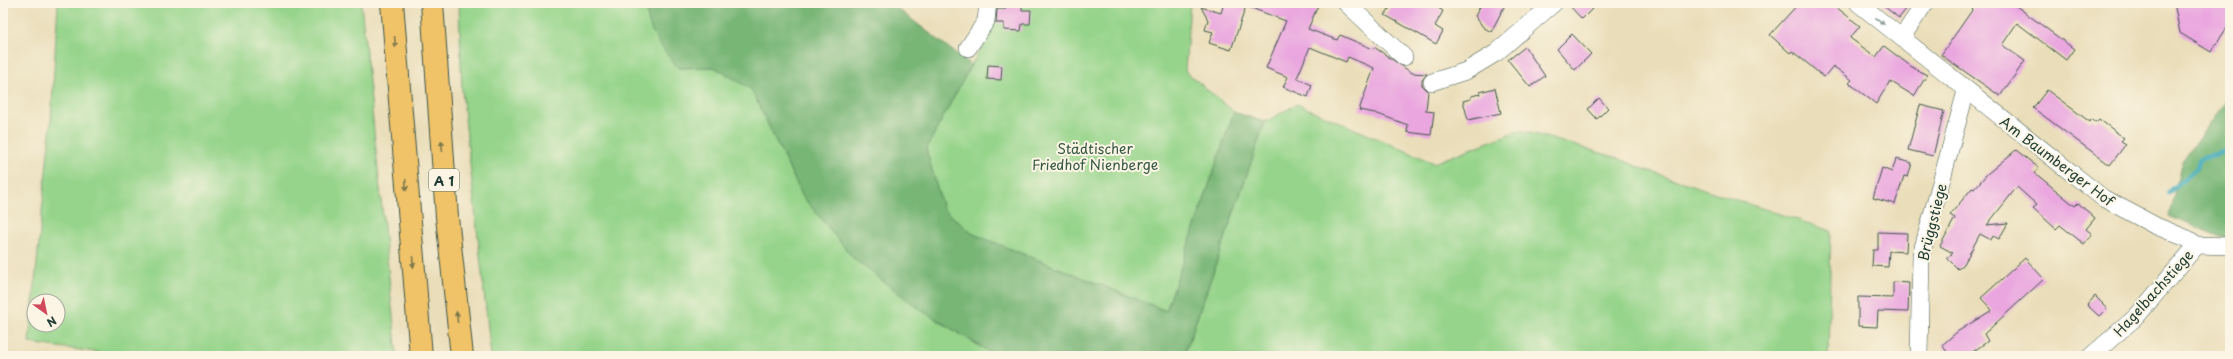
<svg xmlns="http://www.w3.org/2000/svg" width="2233" height="359" viewBox="0 0 2233 359" font-family="'Playpen Sans',sans-serif">
	<style>
		.green { fill: #95d48a; stroke: #5a885f; fill-rule: evenodd }
		.forest { fill: #78b676; stroke: #4c7a55 }
		.lines { fill: none; stroke-linecap: round; stroke-linejoin: round }
		.stream { stroke: #3facbd; stroke-width: 4.5 }
		.building { fill: #eaa7df }
		.minor-casing { stroke: #3d5548; stroke-width: 18 }
		.motorway-casing { stroke: #3d5548; stroke-width: 24 }
		.minor { stroke: #fff; stroke-width: 17 }
		.motorway { stroke: #f1c369; stroke-width: 22 }
		.oneway { fill: #8f9e9a }
		.oneway2 { fill: #7d794c }
		.labels { text-anchor: middle; dominant-baseline: central; stroke-width: 4; stroke-linejoin: round; paint-order: stroke }
		.shield { fill: #fcf5e5; stroke: #617469; stroke-width: 1 }
		.shield-label { font-size: 13px; font-weight: bold; fill: #1f3d34 }
		.park-label { font-size: 14px; fill: #375b45; stroke: #fcf5e5 }
		.street-label { font-size: 14px; fill: #1f3d34; stroke: #fcf5e5 }
	</style>
	<rect width="100%" height="100%" fill="#fcf5e5"/>
	<filter id="ink" filterUnits="userSpaceOnUse"><feTurbulence type="fractalNoise" baseFrequency=".025" numOctaves="2"/><feDisplacementMap in="SourceGraphic" scale="8" xChannelSelector="R" yChannelSelector="G"/><feConvolveMatrix kernelMatrix="1 2 1 2 8 2 1 2 1" color-interpolation-filters="sRGB"/></filter>
	<filter id="wash" filterUnits="userSpaceOnUse"><feTurbulence type="fractalNoise" baseFrequency=".012" numOctaves="4" result="noise"/><feDisplacementMap in="SourceGraphic" scale="16" xChannelSelector="R" yChannelSelector="G"/><feGaussianBlur stdDeviation="0.9" result="paint"/><feColorMatrix in="noise" values="0 0 0 0 0 0 0 0 0 0 0 0 0 0 0 0 0 1.4 0 .05"/><feComposite in="paint" operator="in"/></filter>
	<g filter="url(#wash)">
		<rect width="100%" height="100%" fill="#eadeba"/>
		<path class="green" d="M58,3h190l55,3 11,-3h47l36,353h-272l-96,-13 22,-221zM34,301h24v24h-24z
			M459,3h189l-2,9 32,56 36,-1 37,22 52,108 118,113 75,46h-505l-29,-265z
			M994,3h196l-5,68 49,41 -68,199 -193,-77 -30,-25 -17,-60 45,-84 20,-32z
			M1297,104l137,59 86,-33 98,28 25,11 188,62 -3,125h-644l81,-234z"/>
		<path class="forest" d="M248,3h66l-11,3z
			M648,3h242l81,62 -45,84 17,60 30,25 193,77 68,-199 31,10 -81,234h-188l-75,-46 -67,-51 -51,-62 -52,-108 -37,-22 -36,1c-14,-18 -35,-40 -30,-65z
			M2230,96v145l-61,-25 13,-55z"/>
		<g class="lines">
			<path class="stream" d="M2168,193l29,-25 3,-9 30,-9"/>
		</g>
		<g id="blocks">
			<path class="building" d="M1005,3h17v7h9l-1,14h-8l-1,7 -17,-1v-7h-8l1,-14h8z
				M1224,3h95l-11,26 29,11 3,-5 33,14 1,-2 38,26 15,1 -5,6v5l6,6 -2,20 8,1 -3,23 -24,-3 1,-7 -33,-12 -16,-3 15,-42 -26,-11 -2,5 -36,-15 -13,31 15,7 -4,12 -25,-10 5,-10 -22,-9 20,-47 -40,-15 -15,44 -22,-7 4,-11 -8,-2 3,-10 -7,-13 20,6z
				M1393,3h37l13,8 -8,15 8,5 -7,13 -51,-29z
				M1482,3h24l-15,29 -8,-5 -8,-11z
				M1567,3h31l-16,16z
				M1799,3h32l29,23 -10,12 26,19 8,-11 28,21 15,8 -13,21 -24,-15 -14,23 -27,-21 3,-3 -19,-14 -9,11 -32,-26 -2,2 -20,-18z
				M1880,3h31l-12,15z
				M1977,3h35l62,46 -8,11 -49,-37 -15,22 23,16 -25,35 -59,-41z
				M2174,3h56v20l-19,29 -31,-19z
				M1572,34l19,20 -16,16 -18,-21z
				M1525,47l20,29 -15,11 -22,-27z
				M988,65l14,1 -1,14 -14,-1z
				M1495,88l6,25 -33,7 -5,-19 8,-2v-3l9,-2v-2z
				M2047,90l43,32 1,-3 5,3 3,-3 25,19 -3,3 5,3 -16,21 -77,-57z
				M1599,98l9,10 -11,11 -9,-10z
				M1920,105l24,6 -11,45 -25,-6z
				M2016,150l23,18 -4,5 40,33 3,-3 17,15 -9,11 6,5 -8,10 -24,-19 -4,4 -23,-21 4,-3 -20,-18 -30,38 21,-2 -9,16 -6,-3 -2,4 -11,-6 -16,30 -6,5 -11,-11 6,-5 -13,-7 15,-28 -5,-3 22,-27 2,1 13,-15z
				M1896,159l16,4 -4,14 -4,-1 -9,28 -22,-6 9,-30 10,4z
				M1878,232l29,1 -1,19 -17,-1 -1,16 -16,-1 1,-16h5z
				M2025,258l19,21 -60,55 4,7 -21,15h-17l-8,-11 15,-13 35,-22 -11,-12z
				M1893,282l16,1 -1,29 -30,-1 -1,16 -19,-1v-29l35,1z
				M2095,296l12,12 -8,8 -12,-11z"/>
		</g>
	</g>
	<g filter="url(#ink)">
		<use href="#blocks" fill-opacity="0" stroke="#3d5548" stroke-width="1"/>
		<g class="lines">
			<g class="minor-casing">
				<path id="minor" d="M1346,3l58,54
					M1858,3l245,195 53,28 32,13 9,6 33,1
					M1902,37l23,-34
					M968,48l18,-27 2,-18
					M1432,82l34,-11 30,-18 58,-50
					M1919,356l2,-101 45,-164
					M2091,356l45,-39 61,-72"/>
			</g>
			<g class="motorway-casing">
				<path id="motorway" d="M392,3l29,353
					M432,3l15,214 15,139"/>
			</g>
			<use href="#minor" class="minor"/>
			<use href="#motorway" class="motorway"/>
		</g>
		<defs><path id="oneway-solid" d="M-6-.8H1V-3.2L6.5 0L1 3.2V.8H-6Z"/></defs>
		<use class="oneway" href="#oneway-solid" transform="translate(1880 21) rotate(38)"/>
		<g class="oneway2">
			<use href="#oneway-solid" transform="translate(395 42) rotate(86)"/>
			<use href="#oneway-solid" transform="translate(442 146) rotate(-94)"/>
			<use href="#oneway-solid" transform="translate(406 185) rotate(86)"/>
			<use href="#oneway-solid" transform="translate(413 262) rotate(85)"/>
			<use href="#oneway-solid" transform="translate(457 317) rotate(-96)"/>
		</g>
	</g>
	<g class="labels">
		<rect class="shield" x="429" y="169" width="30" height="22" rx="3"/>
		<g class="shield-label">
			<text x="444" y="180">A 1</text>
		</g>
		<g class="park-label">
			<text x="1095" y="148">Städtischer<tspan x="1095" dy="16">Friedhof Nienberge</tspan></text>
		</g>
		<g class="street-label">
			<text transform="translate(2057 161) rotate(37)">Am Baumberger Hof</text>
			<text transform="translate(1932 222) rotate(-76)">Brüggstiege</text>
			<text transform="translate(2153 293) rotate(-48)">Hagelbachstiege</text>
		</g>
	</g>
	<rect width="2233" height="359" fill="none" stroke="#fcf5e5" stroke-width="16"/>
	<g transform="translate(46 313) rotate(147)"><circle r="19" fill="#fcf5e5" stroke="#a4ab9e"/>
	<path d="M0-3L7 15L0 10L-7 15Z" fill="#d1495b"/>
	<text y="-6" font-size="11" font-weight="bold" text-anchor="middle" fill="#1f3d34">N</text>
	</g>
</svg>
